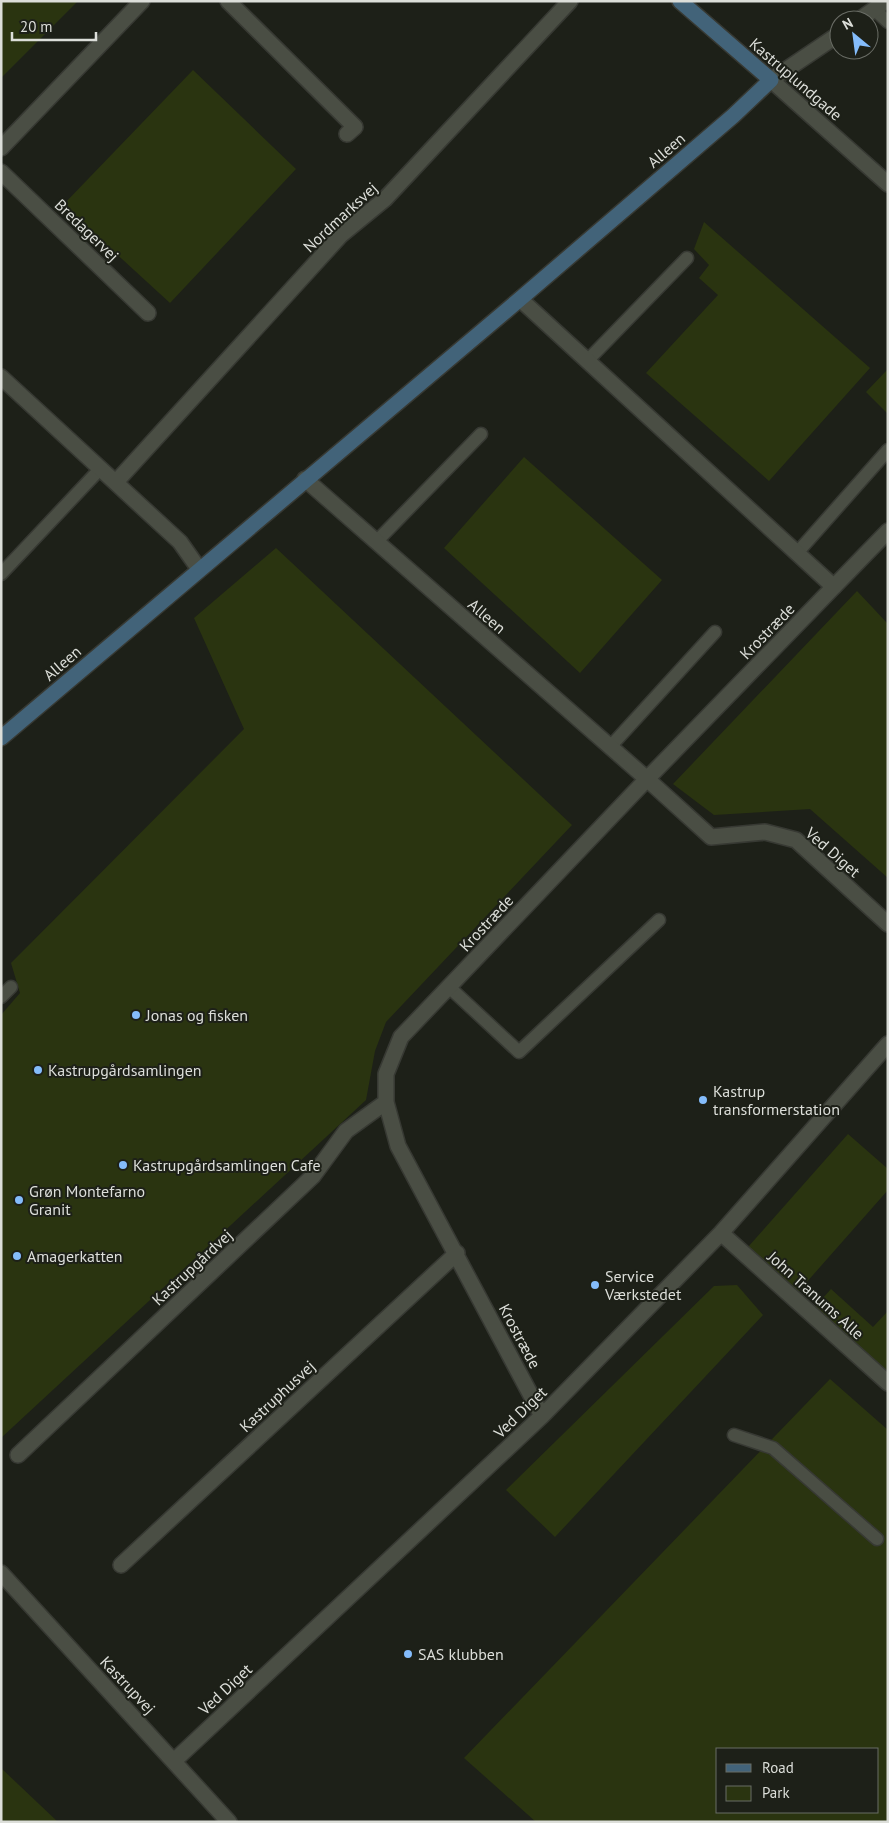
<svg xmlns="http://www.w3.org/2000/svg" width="889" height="1823" viewBox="0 0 889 1823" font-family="'PT Sans',sans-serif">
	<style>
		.green { fill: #2a3410; fill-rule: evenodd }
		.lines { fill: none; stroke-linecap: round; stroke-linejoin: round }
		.lane-casing { stroke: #373933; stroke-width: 15 }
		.street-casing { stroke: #373933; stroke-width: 18 }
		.secondary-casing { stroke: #373933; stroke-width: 18 }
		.lane { stroke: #4a4e44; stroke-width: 12 }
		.street { stroke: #4a4e44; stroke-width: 15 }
		.secondary { stroke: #426379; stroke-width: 15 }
		.poi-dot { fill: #84bcfb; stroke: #1d2018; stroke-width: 2 }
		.labels { text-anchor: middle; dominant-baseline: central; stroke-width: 4; stroke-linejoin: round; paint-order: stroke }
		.street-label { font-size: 16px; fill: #dcded9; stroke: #1d2018 }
		.poi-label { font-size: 16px; fill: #dcded9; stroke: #1d2018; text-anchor: start }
	</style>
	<rect width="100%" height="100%" fill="#1d2018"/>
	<path class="green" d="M1,1h77l-77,77z
		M193,70l103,99 -126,134 -107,-98z
		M704,222l166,146 -101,113 -123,-108 72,-78 -19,-17 10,-13 -15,-16z
		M888,369v45l-22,-22z
		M524,457l138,123 -82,93 -136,-125z
		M276,548l296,277 -186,197 -11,29 -9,49 -365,338v-423l19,-22 -9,-30 233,-234 -50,-111z
		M857,591l31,33v254l-78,-69 -96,6 -41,-31z
		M848,1134l40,35v21l-90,102 -50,-45z
		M737,1285l26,30 -208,222 -49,-47 208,-204z
		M831,1289l42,38 15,-16v63l-74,-66z
		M830,1379l58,51v392h-352l-72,-64zM718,1749h160v63h-160z
		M1,1768l57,54h-57z"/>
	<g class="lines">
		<g class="lane-casing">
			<path id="lane" d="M875,10l13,12
				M587,361l100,-103
				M376,542l105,-108
				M797,553l91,-103
				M1,574l100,-106
				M610,747l105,-115
				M449,987l70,65 140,-132
				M1,997l10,-10
				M734,1435l39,13 104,91"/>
		</g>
		<g class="street-casing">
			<path id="street" d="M228,1l127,126 -8,7
				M859,20l27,-19
				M839,34l-68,46 117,104
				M1,148l141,-147
				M1,172l147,141
				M520,299l314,288
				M1,377l179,165 19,27
				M305,479l342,300 64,58 54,-5 31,8 92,84
				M116,482l225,-247 44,-36 185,-198
				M721,1233l167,150
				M542,1416l-144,-270 -12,-44v-28l15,-37 246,-258 241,-248
				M18,1455l295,-279 33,-45 40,-29
				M121,1565l336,-312
				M1,1573l228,249
				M174,1761l368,-345 179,-183 167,-189"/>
		</g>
		<g class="secondary-casing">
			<path id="secondary" d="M1,738l519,-439 213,-183 38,-36 -91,-79"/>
		</g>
		<use href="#lane" class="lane"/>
		<use href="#street" class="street"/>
		<use href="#secondary" class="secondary"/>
	</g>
	<g class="poi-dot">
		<circle cx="136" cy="1015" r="5"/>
		<circle cx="38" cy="1070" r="5"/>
		<circle cx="703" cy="1100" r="5"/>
		<circle cx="123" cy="1165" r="5"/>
		<circle cx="19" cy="1200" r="5"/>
		<circle cx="17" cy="1256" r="5"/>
		<circle cx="595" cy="1285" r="5"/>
		<circle cx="408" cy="1654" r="5"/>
	</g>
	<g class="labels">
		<g class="street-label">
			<text transform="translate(796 79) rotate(41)">Kastruplundgade</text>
			<text transform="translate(666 150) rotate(-41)">Alleen</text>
			<text transform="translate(340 217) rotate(-43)">Nordmarksvej</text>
			<text transform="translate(87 230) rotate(44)">Bredagervej</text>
			<text transform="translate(487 616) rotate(41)">Alleen</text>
			<text transform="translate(767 631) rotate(-46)">Krostræde</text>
			<text transform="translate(62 663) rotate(-41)">Alleen</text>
			<text transform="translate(833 852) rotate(41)">Ved Diget</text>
			<text transform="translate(486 923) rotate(-47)">Krostræde</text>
			<text transform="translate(192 1267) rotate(-43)">Kastrupgårdvej</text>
			<text transform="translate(816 1295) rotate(42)">John Tranums Alle</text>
			<text transform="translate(520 1336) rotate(62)">Krostræde</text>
			<text transform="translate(277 1396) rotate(-43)">Kastruphusvej</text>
			<text transform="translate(520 1412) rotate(-44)">Ved Diget</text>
			<text transform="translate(128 1685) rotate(47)">Kastrupvej</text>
			<text transform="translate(225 1689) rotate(-43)">Ved Diget</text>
		</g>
		<g class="poi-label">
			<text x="146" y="1015">Jonas og fisken</text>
			<text x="48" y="1070">Kastrupgårdsamlingen</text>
			<text x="713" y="1091">Kastrup<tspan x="713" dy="18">transformerstation</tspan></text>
			<text x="133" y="1165">Kastrupgårdsamlingen Cafe</text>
			<text x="29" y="1191">Grøn Montefarno<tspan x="29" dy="18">Granit</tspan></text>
			<text x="27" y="1256">Amagerkatten</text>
			<text x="605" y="1276">Service<tspan x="605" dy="18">Værkstedet</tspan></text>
			<text x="418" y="1654">SAS klubben</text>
		</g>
	</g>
	<rect width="889" height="1823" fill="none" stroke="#dcded9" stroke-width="5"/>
	<rect x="716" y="1748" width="162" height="65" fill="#1d2018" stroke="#696c65"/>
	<rect x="726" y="1764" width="25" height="8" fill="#426379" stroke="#696c65"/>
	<text x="762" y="1773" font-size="15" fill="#dcded9">Road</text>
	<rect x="726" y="1786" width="25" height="15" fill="#2a3410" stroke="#696c65"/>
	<text x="762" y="1798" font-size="15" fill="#dcded9">Park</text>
	<g transform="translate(854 35) rotate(331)"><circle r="24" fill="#1d2018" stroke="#696c65"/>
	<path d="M0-4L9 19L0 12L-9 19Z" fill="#84bcfb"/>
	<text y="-8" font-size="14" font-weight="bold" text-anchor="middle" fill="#dcded9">N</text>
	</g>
	<path d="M12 32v8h84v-8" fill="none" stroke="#dcded9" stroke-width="2.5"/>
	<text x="20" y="32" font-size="15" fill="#dcded9" stroke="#1d2018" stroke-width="4" paint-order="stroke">20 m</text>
</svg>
